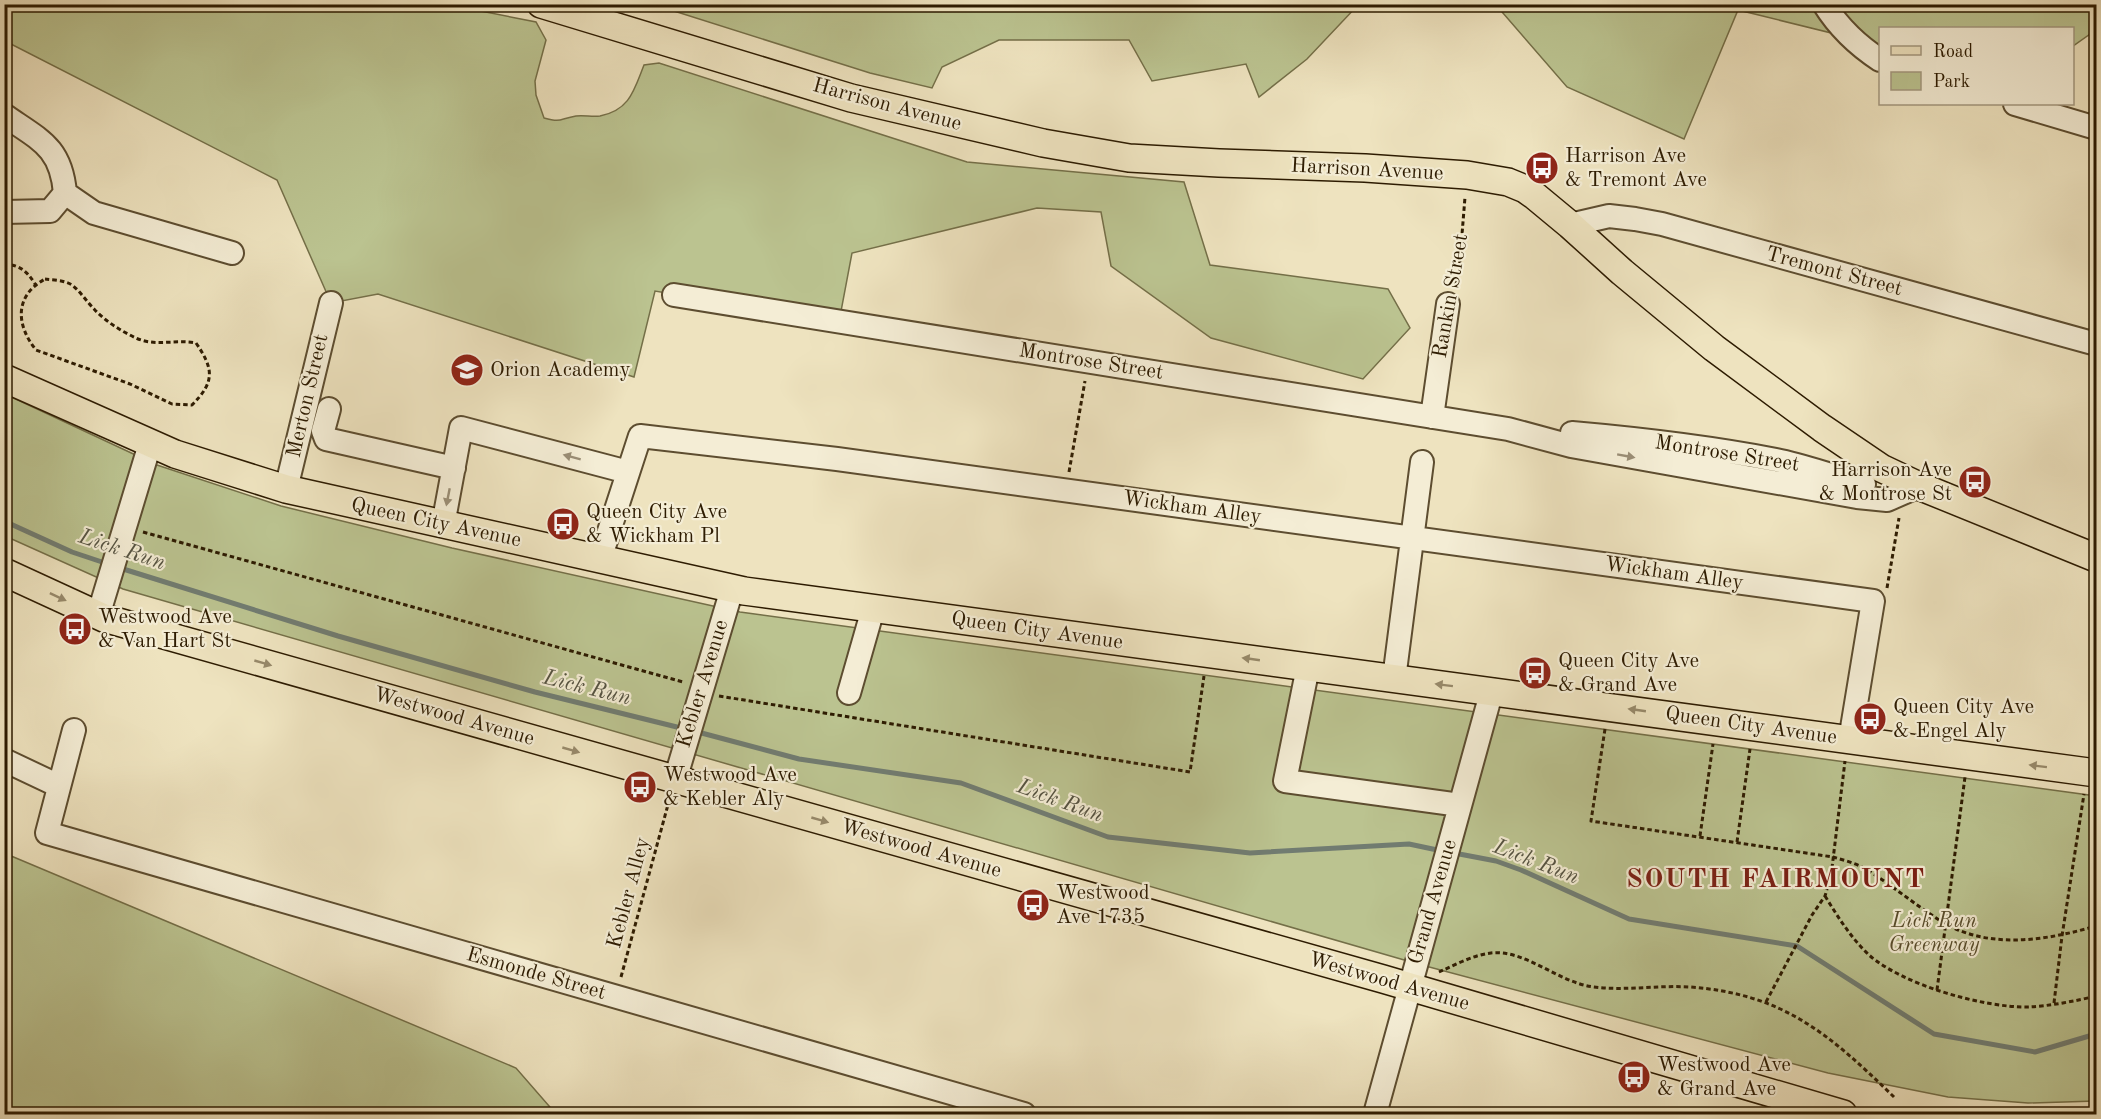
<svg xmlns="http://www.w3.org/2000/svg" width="2101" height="1119" viewBox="0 0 2101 1119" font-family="'Old Standard TT',serif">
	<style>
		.green { fill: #bbc390; stroke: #746f48; stroke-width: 1.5 }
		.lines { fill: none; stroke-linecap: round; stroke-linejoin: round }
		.stream { stroke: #717c71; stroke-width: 5 }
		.minor-casing { stroke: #5d4d30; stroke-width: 26 }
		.major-casing { stroke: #2d1b01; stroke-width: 30 }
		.path { stroke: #2d1b01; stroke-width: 3; stroke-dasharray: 4.5 3; stroke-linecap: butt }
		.minor { stroke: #f4edd5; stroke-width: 22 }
		.major { stroke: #eee3bf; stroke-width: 27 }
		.oneway { fill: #9a8e76 }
		.oneway2 { fill: #97896a }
		.labels { text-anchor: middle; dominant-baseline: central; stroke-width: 4.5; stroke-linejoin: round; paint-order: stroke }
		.street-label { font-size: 21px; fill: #2d1b01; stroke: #f4edd5 }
		.poi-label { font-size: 21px; fill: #2d1b01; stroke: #f4edd5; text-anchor: start }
		.park-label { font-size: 21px; font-style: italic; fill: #584d2c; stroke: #f4edd5 }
		.water-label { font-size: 22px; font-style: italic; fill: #555342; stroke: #f4edd5 }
		.district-label { font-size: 27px; font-weight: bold; letter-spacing: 1.5px; fill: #7a1f14; stroke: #f4edd5 }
	</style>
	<rect width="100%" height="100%" fill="#eee3bf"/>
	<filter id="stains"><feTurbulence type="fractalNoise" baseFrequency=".00333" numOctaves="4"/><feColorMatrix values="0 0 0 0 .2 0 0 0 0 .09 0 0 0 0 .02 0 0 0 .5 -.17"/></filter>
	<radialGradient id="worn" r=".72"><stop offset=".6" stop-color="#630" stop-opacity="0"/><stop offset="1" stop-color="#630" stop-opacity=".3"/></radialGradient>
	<path class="green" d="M445,4l91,18 10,18 -11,41 1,14 8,23c18,5 15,1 32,-2 8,-1 16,1 24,0 30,-6 34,-26 44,-51l15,-2 308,99 217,20 26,83 178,24 22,39 -47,51 -152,-41 -100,-72 -10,-54 -64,-4 -185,45 -13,69 -184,-31 -21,86 -256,-83 -47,9 -54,-123 -272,-139 -1,-36z
		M2096,4v29l-3,-1 -20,14 -1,-18h-192v17l-142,-35 -54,129 -117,-52 -71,-82z
		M655,5l703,-1v1l-51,54 -48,38 -13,-33 -94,17 -23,-41h-130l-57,27 -10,21 -62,-15z
		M5,394l152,71 124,41 171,42 288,64 1356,184v305l-68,2 -80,-6 -120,-24 -410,-109 -1295,-375 -118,-53z
		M4,853l512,215 40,46h-551z"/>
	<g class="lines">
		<path class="stream" d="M4,521l68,31 36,12
			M120,568l218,68 197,56 150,37
			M694,731l105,28 162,24 147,54 142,16 159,-9 33,7
			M1454,853l42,8 25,9 108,49 168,27 137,88 101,18 61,-18"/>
		<g class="minor-casing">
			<path id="minor" d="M1824,4c15,24 33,41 56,56
				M2015,104l81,24
				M4,115c36,25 57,32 61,78l-15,18 -46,1
				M65,193l29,20 138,40
				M1570,225l39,-9 26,3 27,5 434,120
				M674,295l834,134 63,17 286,51 30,3 32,-14
				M329,409l-6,22 3,8 128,29
				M1432,417l16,-113
				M1572,433c68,6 137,14 204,27 30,6 58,17 88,24
				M286,489l45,-186
				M443,525l18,-97 167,44
				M600,559l40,-123 197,23 1036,142 -23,139
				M98,616l52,-172
				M1308,667l-23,114 175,24
				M1394,679l28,-217
				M849,693l24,-84
				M74,730l-27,103 977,281
				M4,760l55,26
				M675,780l57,-191
				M1375,1114l117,-424"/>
		</g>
		<g class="major-casing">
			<path id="major" d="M541,4l310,94 192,45 86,15 90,5 146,5 102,7 41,7 17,7 10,7 35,29 52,47 92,76 108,80 59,40 38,18 177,72
				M4,378l171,76 111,35 458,102 1352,182
				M4,572l100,46 1279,361 460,135"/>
		</g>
		<path class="path" d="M4,264c16,1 23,7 31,20
			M45,279c8,1 19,1 27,6 8,6 15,17 22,24 11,12 27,22 42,29 19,9 40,1 60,5 18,26 19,39 -4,62l-20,-1 -42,-20 -94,-34c-20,-25 -22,-54 9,-71z
			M1455,285l4,-13 6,-75
			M1069,472l16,-91
			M143,532l540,150
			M1887,588l12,-70
			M719,696l471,76 14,-96
			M1605,729l-14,92 242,36c10,3 22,6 31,11 27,16 52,38 80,55 47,27 104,17 152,3
			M1700,836l13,-92
			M1737,842l13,-93
			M1825,896c13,21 26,42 44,59 34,30 115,53 160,52 20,-1 47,-6 67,-11
			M1439,972c16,-7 34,-17 52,-19 34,-4 68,30 103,34 32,4 64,-2 96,0 94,7 139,47 204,110
			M621,977l48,-176
			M1937,990l28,-213
			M1766,1002l46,-87 13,-19 6,-20 14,-115
			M2054,1003l8,-67 22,-142"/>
		<use href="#minor" class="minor"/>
		<use href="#major" class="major"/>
	</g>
	<defs><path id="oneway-solid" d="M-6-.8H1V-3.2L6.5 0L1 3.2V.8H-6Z" transform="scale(1.5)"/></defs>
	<g class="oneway">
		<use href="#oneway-solid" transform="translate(1626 456) rotate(10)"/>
		<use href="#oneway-solid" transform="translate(572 457) rotate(-165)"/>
		<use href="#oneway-solid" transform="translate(448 497) rotate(101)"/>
	</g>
	<g class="oneway2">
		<use href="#oneway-solid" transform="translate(58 597) rotate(25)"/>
		<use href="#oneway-solid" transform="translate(1251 659) rotate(-172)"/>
		<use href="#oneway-solid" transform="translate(263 663) rotate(16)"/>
		<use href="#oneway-solid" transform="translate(1444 685) rotate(-173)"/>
		<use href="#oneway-solid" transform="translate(1637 710) rotate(-172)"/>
		<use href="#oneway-solid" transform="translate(571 750) rotate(16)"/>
		<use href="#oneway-solid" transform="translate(2038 766) rotate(-173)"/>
		<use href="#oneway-solid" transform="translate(820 820) rotate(16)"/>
	</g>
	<defs>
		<g id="bus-disc" transform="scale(1.725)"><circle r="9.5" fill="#8f2418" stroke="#f4edd5"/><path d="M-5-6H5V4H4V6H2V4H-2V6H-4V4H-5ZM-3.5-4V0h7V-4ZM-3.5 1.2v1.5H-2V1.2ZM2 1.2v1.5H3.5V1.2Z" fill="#fff"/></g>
		<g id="school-disc" transform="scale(1.725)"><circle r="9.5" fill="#8f2418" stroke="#f4edd5"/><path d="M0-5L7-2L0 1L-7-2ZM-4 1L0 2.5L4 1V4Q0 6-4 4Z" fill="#fff"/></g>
	</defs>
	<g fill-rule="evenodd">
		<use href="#bus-disc" x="1542" y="168"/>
		<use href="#school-disc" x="467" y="370"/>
		<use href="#bus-disc" x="1975" y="482"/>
		<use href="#bus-disc" x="563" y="524"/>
		<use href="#bus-disc" x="75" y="629"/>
		<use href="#bus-disc" x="1535" y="673"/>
		<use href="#bus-disc" x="1870" y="719"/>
		<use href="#bus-disc" x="640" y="787"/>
		<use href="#bus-disc" x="1033" y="905"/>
		<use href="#bus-disc" x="1634" y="1077"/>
	</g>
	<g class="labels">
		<g class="street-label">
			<text transform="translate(887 105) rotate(15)">Harrison Avenue</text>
			<text transform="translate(1367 170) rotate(3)">Harrison Avenue</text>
			<text transform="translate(1834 272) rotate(15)">Tremont Street</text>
			<text transform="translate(1451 296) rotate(-80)">Rankin Street</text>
			<text transform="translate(1091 362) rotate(9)">Montrose Street</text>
			<text transform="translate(308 396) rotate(-77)">Merton Street</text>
			<text transform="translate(1727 454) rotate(9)">Montrose Street</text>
			<text transform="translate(1192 508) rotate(8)">Wickham Alley</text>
			<text transform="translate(436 523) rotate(12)">Queen City Avenue</text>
			<text transform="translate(1674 574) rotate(8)">Wickham Alley</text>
			<text transform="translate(1037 631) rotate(8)">Queen City Avenue</text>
			<text transform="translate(703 684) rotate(-73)">Kebler Avenue</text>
			<text transform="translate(454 717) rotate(16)">Westwood Avenue</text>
			<text transform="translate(1751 726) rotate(8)">Queen City Avenue</text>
			<text transform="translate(921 849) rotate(16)">Westwood Avenue</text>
			<text transform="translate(629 893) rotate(-75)">Kebler Alley</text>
			<text transform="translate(1433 902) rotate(-74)">Grand Avenue</text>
			<text transform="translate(536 974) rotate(16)">Esmonde Street</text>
			<text transform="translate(1389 982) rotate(16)">Westwood Avenue</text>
		</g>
		<g class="poi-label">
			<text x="1565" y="156">Harrison Ave<tspan x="1565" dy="24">&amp; Tremont Ave</tspan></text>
			<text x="490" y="370">Orion Academy</text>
			<text x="1952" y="470" text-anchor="end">Harrison Ave<tspan x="1952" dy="24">&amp; Montrose St</tspan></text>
			<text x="586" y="512">Queen City Ave<tspan x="586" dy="24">&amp; Wickham Pl</tspan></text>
			<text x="98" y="617">Westwood Ave<tspan x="98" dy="24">&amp; Van Hart St</tspan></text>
			<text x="1558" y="661">Queen City Ave<tspan x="1558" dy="24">&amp; Grand Ave</tspan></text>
			<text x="1893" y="707">Queen City Ave<tspan x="1893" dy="24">&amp; Engel Aly</tspan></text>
			<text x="663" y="775">Westwood Ave<tspan x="663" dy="24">&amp; Kebler Aly</tspan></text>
			<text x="1056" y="893">Westwood<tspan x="1056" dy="24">Ave 1735</tspan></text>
			<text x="1657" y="1065">Westwood Ave<tspan x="1657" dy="24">&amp; Grand Ave</tspan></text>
		</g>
		<g class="park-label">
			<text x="1934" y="921">Lick Run<tspan x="1934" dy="24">Greenway</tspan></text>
		</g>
		<g class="water-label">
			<text transform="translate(122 550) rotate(18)">Lick Run</text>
			<text transform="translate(587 688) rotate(14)">Lick Run</text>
			<text transform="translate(1060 801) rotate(20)">Lick Run</text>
			<text transform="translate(1536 862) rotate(21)">Lick Run</text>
		</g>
		<g class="district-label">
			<text x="1776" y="879">SOUTH FAIRMOUNT</text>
		</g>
	</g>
	<rect width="2101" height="1119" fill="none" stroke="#eee3bf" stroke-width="24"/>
	<rect x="6" y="6" width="2089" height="1107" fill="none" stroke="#2d1b01" stroke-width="3"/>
	<rect x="12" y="12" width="2077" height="1095" fill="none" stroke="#2d1b01" stroke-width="1.5"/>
	<rect x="1879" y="27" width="195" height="78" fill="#f4edd5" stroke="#a49980" stroke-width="1.5"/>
	<rect x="1891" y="46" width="30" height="9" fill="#eee3bf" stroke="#a49980" stroke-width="1.5"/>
	<text x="1933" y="57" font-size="18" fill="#2d1b01">Road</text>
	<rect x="1891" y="72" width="30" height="18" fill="#bbc390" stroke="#a49980" stroke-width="1.5"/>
	<text x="1933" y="87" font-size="18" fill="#2d1b01">Park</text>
	<rect width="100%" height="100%" filter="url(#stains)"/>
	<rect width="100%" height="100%" fill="url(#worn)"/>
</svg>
